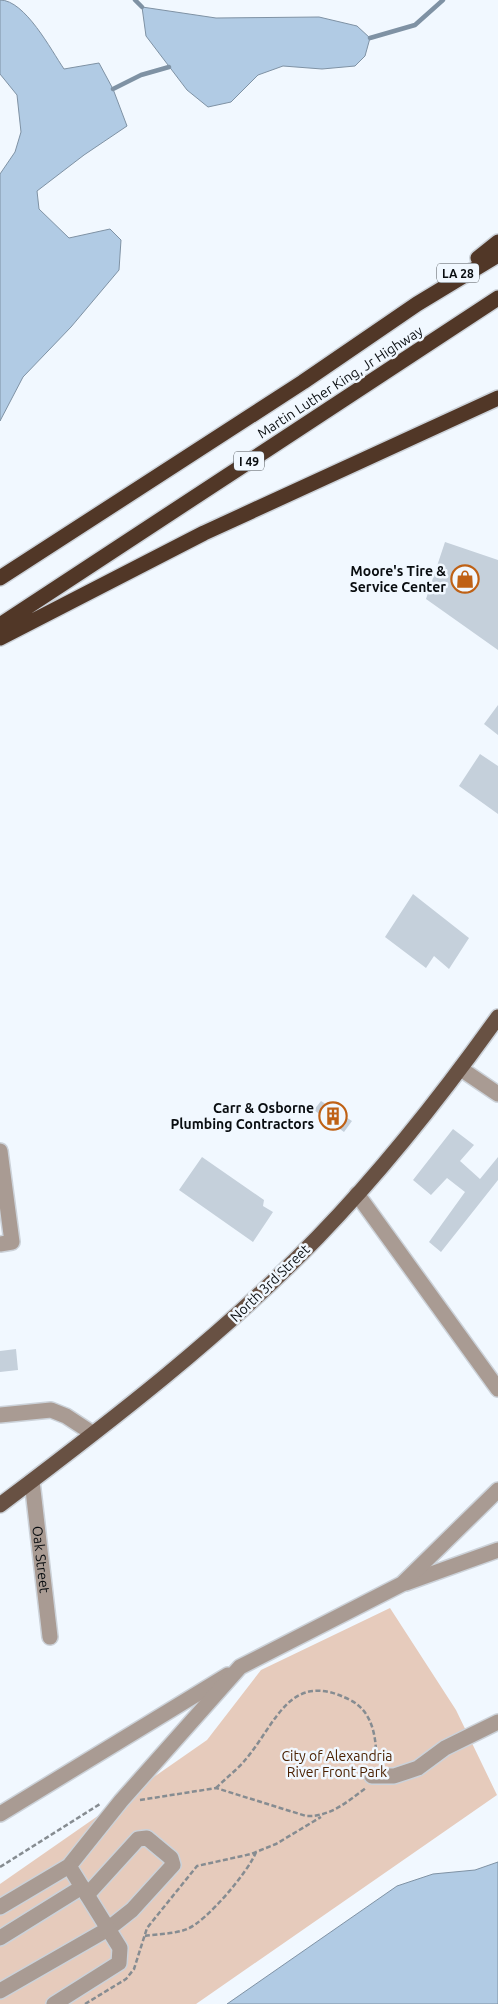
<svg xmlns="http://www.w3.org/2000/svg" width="498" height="2004" viewBox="0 0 498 2004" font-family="Ubuntu,sans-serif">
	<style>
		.green { fill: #e6cbbc }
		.water { fill: #b1cbe4; stroke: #7f92a4 }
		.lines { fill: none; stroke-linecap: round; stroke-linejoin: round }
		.stream { stroke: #7f92a4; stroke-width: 4.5 }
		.building { fill: #c5d0db }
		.minor-casing { stroke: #ccd2d9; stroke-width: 18 }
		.major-casing { stroke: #ccd2d9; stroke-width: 18 }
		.highway-casing { stroke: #ccd2d9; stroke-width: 18 }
		.path { stroke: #868c91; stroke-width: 2.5; stroke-dasharray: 5 2.5; stroke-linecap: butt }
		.minor { stroke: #a99b93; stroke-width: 15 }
		.major { stroke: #685143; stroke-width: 15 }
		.highway { stroke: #513727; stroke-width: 15 }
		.labels { text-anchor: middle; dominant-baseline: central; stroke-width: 5; stroke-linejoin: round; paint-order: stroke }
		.shield { fill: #f1f8ff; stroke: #4f5458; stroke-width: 1 }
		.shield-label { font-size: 12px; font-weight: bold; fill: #090d10 }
		.street-label { font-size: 14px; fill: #090d10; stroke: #f1f8ff }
		.poi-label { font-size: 14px; font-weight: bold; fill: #090d10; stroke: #f1f8ff; text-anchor: end }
		.park-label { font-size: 14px; fill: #4a2102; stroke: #f1f8ff }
	</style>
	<rect width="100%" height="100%" fill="#f1f8ff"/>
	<path class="green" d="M390,1608l66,102 41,85 -301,209h-196v-120l207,-144 54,-70z"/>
	<path class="water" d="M0,0c25,0 51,50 64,69l35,-6 14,26 14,37 -43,29 -47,36 2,18 30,29 41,-9 11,11 -2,30 -48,57 -48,50 -23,44v-247l15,-22 6,-20 -4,-37 -17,-21z
		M142,7l74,11 103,-1 38,9 13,12 -5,18 -10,10 -33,3 -39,-3 -25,9 -27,27 -23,5 -21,-17 -41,-54z
		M498,1862v142h-271l170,-118 36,-12 42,-4z"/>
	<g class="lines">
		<path class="stream" d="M135,0l7,7
			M370,38l45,-13 28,-25
			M113,89l28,-14 28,-8"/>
	</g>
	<path class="building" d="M445,542l53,18v90l-72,-51z
		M498,705v30l-14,-11z
		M480,754l18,12v48l-39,-28z
		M413,894l56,44 -20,31 -15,-13 -8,12 -41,-31z
		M321,1101l31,20 -8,11 -30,-22z
		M453,1129l21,16 -14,16 20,18 18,-22v23l-57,72 -12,-10 36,-50 -18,-14 -16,17 -18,-15z
		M202,1157l62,43 -1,6 10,6 -20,30 -74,-52z
		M16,1349l2,21 -18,2v-21z"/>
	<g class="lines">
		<g class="minor-casing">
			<g id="minor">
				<path d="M461,1069l37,25"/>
				<path d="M0,1151l12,91 -12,2"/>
				<path d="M357,1194l141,195"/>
				<path d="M0,1415l51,-5 15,6 26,17"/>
				<path id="s1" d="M32,1481l18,156"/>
				<path d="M406,1583l92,-33"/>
				<path d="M372,1776h22l24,-8 27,-20 53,-26"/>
				<path d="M0,1814l228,-139"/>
				<path d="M0,1907l69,-41 52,-65 119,-134 162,-83 96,-94"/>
				<path d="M0,1938l82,-51"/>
				<path d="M0,1991l108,-62 24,-19 41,-45 -2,-7 -24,-20 -9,1 -51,56"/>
				<path d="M54,2004l65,-41 1,-15 -51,-82"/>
			</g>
		</g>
		<g class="major-casing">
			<path id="major" d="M0,1505c110,-83 222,-169 318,-268 66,-68 125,-143 180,-220"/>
		</g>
		<g class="highway-casing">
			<path id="highway" d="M478,258l20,-16
				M0,578l303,-196 114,-78 81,-49
				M0,625l498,-327
				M0,638l204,-105 294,-135"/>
		</g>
		<path class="path" d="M216,1788c10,-10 22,-19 30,-29 31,-37 44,-90 104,-59 23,11 27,39 26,63
			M140,1800l76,-12 90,28c24,1 41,-14 60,-28
			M0,1867l100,-63
			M145,1936c13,-2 30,-2 42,-7 19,-7 62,-58 69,-77
			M85,2004l41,-25 8,-10 13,-41 50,-62 54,-12 25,-10 45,-27"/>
		<use href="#minor" class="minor"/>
		<use href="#major" class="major"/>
		<use href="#highway" class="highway"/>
	</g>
	<defs>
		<g id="shop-ring" transform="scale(1.4375)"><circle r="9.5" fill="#f1f8ff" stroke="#bf6115" stroke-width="1.5"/><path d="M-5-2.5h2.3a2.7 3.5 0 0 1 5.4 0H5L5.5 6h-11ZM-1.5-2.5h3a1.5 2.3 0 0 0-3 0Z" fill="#bf6115"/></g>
		<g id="building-ring" transform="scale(1.4375)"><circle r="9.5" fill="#f1f8ff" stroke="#bf6115" stroke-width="1.5"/><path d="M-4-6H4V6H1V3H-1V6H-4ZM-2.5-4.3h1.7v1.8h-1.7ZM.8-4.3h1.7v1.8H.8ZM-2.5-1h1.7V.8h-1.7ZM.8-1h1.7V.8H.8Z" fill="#bf6115"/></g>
	</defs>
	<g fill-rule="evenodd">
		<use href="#shop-ring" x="465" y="579"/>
		<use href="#building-ring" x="333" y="1116"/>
	</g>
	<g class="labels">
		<g class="shield">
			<rect x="437" y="263.5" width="42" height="19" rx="4"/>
			<rect x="234" y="451.5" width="30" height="19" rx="4"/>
		</g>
		<g class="shield-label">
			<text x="458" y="273">LA 28</text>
			<text x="249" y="461">I 49</text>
		</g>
		<g class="street-label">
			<text transform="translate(340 382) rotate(-33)">Martin Luther King, Jr Highway</text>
			<text transform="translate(270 1283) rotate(-44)">North 3rd Street</text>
			<text stroke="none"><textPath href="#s1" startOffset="79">Oak Street</textPath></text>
		</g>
		<g class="poi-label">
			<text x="446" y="571">Moore's Tire &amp;<tspan x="446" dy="16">Service Center</tspan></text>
			<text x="314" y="1108">Carr &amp; Osborne<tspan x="314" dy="16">Plumbing Contractors</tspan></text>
		</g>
		<g class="park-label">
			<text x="337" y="1756">City of Alexandria<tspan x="337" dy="16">River Front Park</tspan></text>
		</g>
	</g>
</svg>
